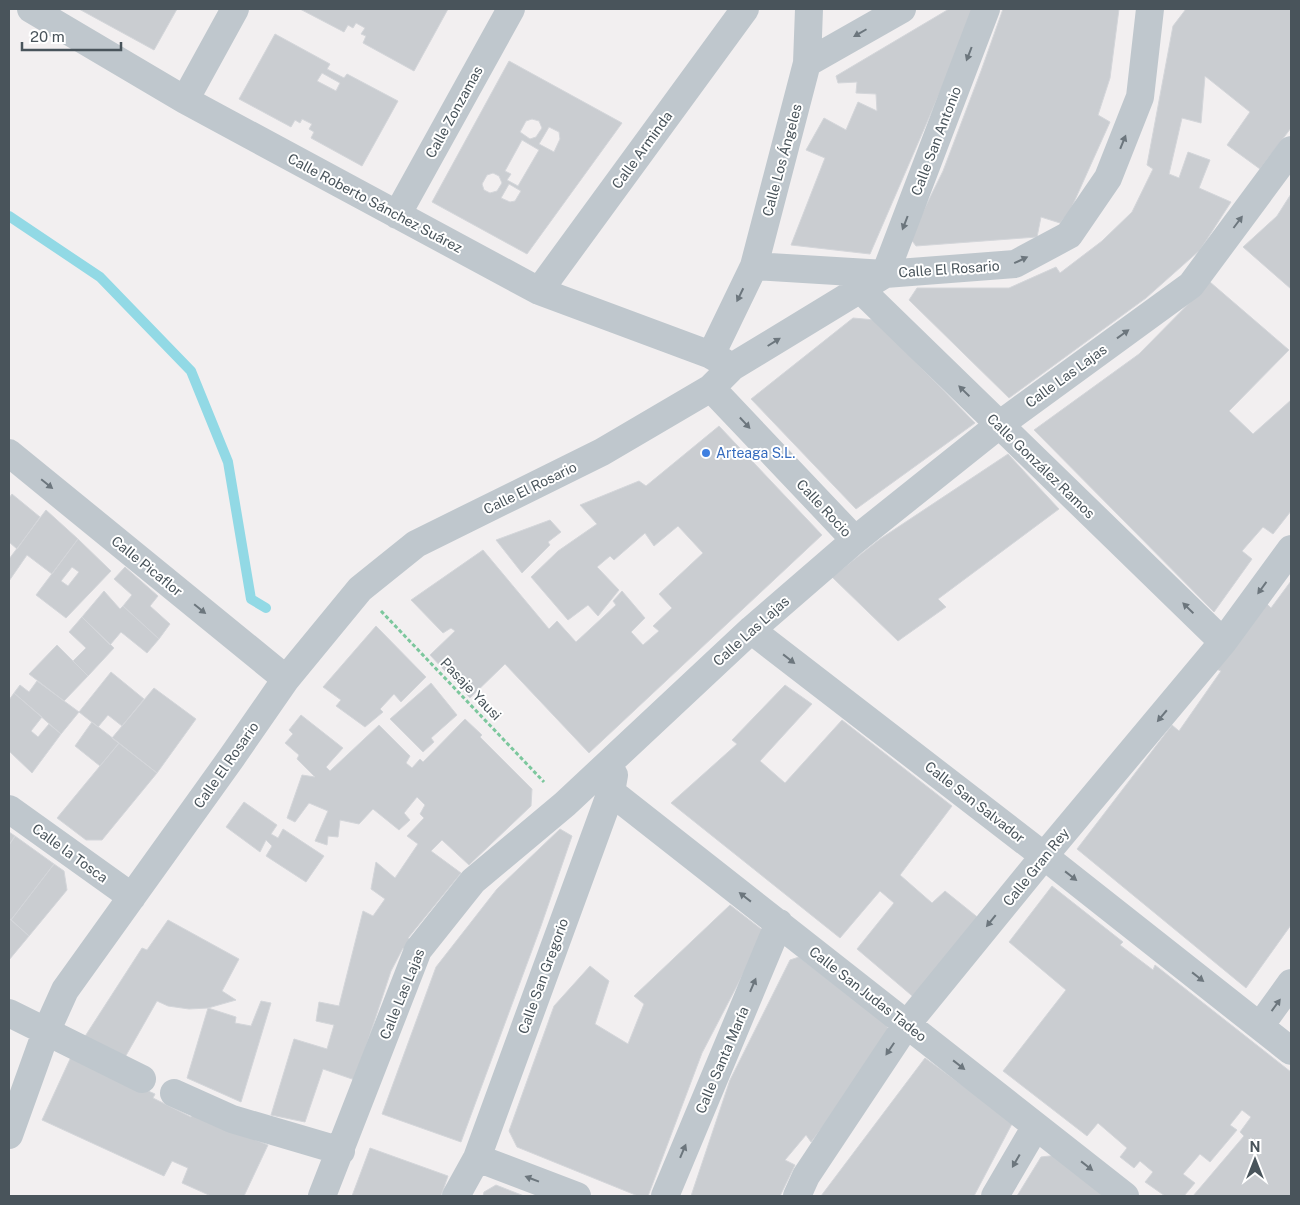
<svg xmlns="http://www.w3.org/2000/svg" width="1300" height="1205" viewBox="0 0 1300 1205" font-family="'Public Sans',sans-serif">
	<style>
		.lines { fill: none; stroke-linecap: round; stroke-linejoin: round }
		.stream { stroke: #92d9e5; stroke-width: 10 }
		.building { fill: #cacdd1; stroke: #d4d6da; fill-rule: evenodd }
		.path { stroke: #7cc79d; stroke-width: 3; stroke-dasharray: 4 2.5; stroke-linecap: butt }
		.street { stroke: #bfc7cd; stroke-width: 28 }
		.oneway { fill: #6c767d }
		.shop-dot { fill: #3f7fe0; stroke: #fff; stroke-width: 2 }
		.labels { text-anchor: middle; dominant-baseline: central; stroke-width: 4; stroke-linejoin: round; paint-order: stroke }
		.street-label { font-size: 14px; fill: #49545b; stroke: #fff }
		.shop-label { font-size: 14px; fill: #366cbe; stroke: #fff; text-anchor: start }
	</style>
	<rect width="100%" height="100%" fill="#f2eff0"/>
	<g class="lines">
		<path class="stream" d="M9,216l91,61 91,94 37,91 23,137 15,9"/>
	</g>
	<path class="building" d="M79,9h98l-23,41z
		M300,9h148l-34,62 -51,-28 3,-7 -5,-2 4,-6 -9,-5 -3,5 -5,-3 -4,7z
		M949,9h27l-106,245 -79,-9 34,-87 -19,-8 18,-32 22,12 12,-28 19,9 -1,-17 -20,-1 1,-11 -19,1 -2,-7z
		M1003,9h116l-9,69 -12,37 12,7 -40,89 -10,12 -19,-6 -4,20 -121,9 -6,-8 33,-67 38,-100z
		M1186,9h105v119l-31,41 -33,-24 23,-33 -45,-36 -4,47 -19,-5 -13,56 10,4 9,-26 22,8 -11,28 32,14 -31,48 -54,48 -137,100 -100,-98 8,-12h92l47,-21 4,6 42,-32 30,-29 21,-43 -6,-4 26,-139z
		M275,34l55,30 -3,5 17,9 3,-4 51,27 -36,65 -51,-28 3,-6 -5,-3 3,-5 -10,-5 -2,4 -5,-3 -4,7 -52,-28zM322,73l18,10 -4,8 -19,-10z
		M509,61l113,62 -95,131 -95,-52zM532,119l7,2 3,7 -6,9 -6,2 -10,-7 6,-11zM549,127l10,5 1,7 -6,13 -15,-8zM522,140l17,10 -21,36 -11,-6 4,-6 -6,-3zM493,173l6,3 3,7 -5,8 -7,2 -6,-3 -2,-6 5,-9zM509,184l12,7 -6,10 -5,1 -9,-4z
		M1291,194v95l-48,-42 34,-31z
		M1210,282l79,68 -60,61 24,23 38,-34v111l-18,23 -10,-7 -21,24 10,8 -38,53 -180,-182 105,-76z
		M853,318l22,2 100,103 -119,86 -105,-110z
		M719,426l103,109 -233,218 -84,-89 -35,34 -40,-43 25,-24 -4,-3 -8,5 -32,-33 72,-50 66,79 8,-8 19,21 40,-37 -3,-4 9,-10 23,27 -14,14 12,13 16,-14 -6,-5 19,-18 -13,-14 44,-41 -25,-27 -24,20 -9,-13 -31,27 -4,-4 -13,11 22,23 -21,26 -10,-11 -20,15 -37,-43 27,-26 39,-27 -17,-19 59,-24 7,5z
		M1008,454l51,55 -121,90 8,8 -48,34 -66,-64 48,-38z
		M12,494l28,23 -23,32 -8,-7v-44z
		M46,510l32,29 -26,35 -25,-19 -18,26v-22z
		M550,520l11,12 -13,10 2,3 -28,28 -26,-33z
		M78,539l33,32 -45,47 -30,-23zM72,567l7,5 -11,14 -7,-5z
		M125,567l33,29 -8,10 20,18 -11,15 -36,-33 9,-11 -18,-16z
		M1291,581v344l-45,63 -169,-139 95,-124 7,6 42,-60 -7,-3 50,-67 7,7z
		M104,591l16,18 3,-3 36,33 -12,14 -26,-21 -11,13 -28,-28z
		M82,617l32,31 -26,28 -15,-15 13,-13 -17,-16z
		M376,626l50,51 -25,25 -7,-8 -14,15 3,3 -18,15 -29,-21 5,-6 -18,-13z
		M57,645l31,31 -24,25 -35,-27z
		M111,672l33,27 -22,27 -14,-11 -10,12 -19,-15z
		M37,681l42,31 -18,22 -47,-41 6,-8 9,7z
		M431,683l26,32 -26,23 3,4 -11,10 -33,-33z
		M785,685l27,19 -52,57 25,22 57,-63 110,86 -52,69 32,28 13,-12 36,29 -64,80 -60,-51 37,-46 -14,-12 -40,47 -169,-135 66,-59 -5,-4z
		M154,688l42,31 -39,54 -45,-35z
		M14,693l28,24 -11,14 7,6 11,-13 12,10 -29,39 -23,-22v-51z
		M301,715l42,33 -17,19 4,4 49,-46 31,31 -4,7 6,5 8,-9 3,3 42,-43 17,16 -2,2 52,52 -1,17 -62,59 -27,-25 -11,11 30,22 -53,65 5,3 -7,10 -3,-3 -12,23 -36,109 -32,-11 -18,53 -34,-7 23,-76 33,10 7,-24 -18,-4 3,-19 20,4 24,-95 10,5 12,-17 -14,-10 5,-27 19,16 23,-34 -11,-8 17,-18 -4,-4 5,-9 -8,-8 -13,16 6,7 -11,10 -26,-21 -14,15 -19,-4 -2,17 -10,-1 -1,9 -12,-4 13,-30 -19,-8 -14,19 -8,-4 15,-43 13,2 -18,-18 2,-4 -14,-12 8,-9 -4,-4z
		M92,722l27,21 -19,23 -25,-20z
		M119,743l38,30 -55,67h-16l-29,-22z
		M244,802l33,23 -6,9 7,4 5,-9 41,27 -18,26 -40,-26 6,-10 -6,-6 -6,12 -34,-25z
		M560,829l12,7 -31,90 -80,216 -79,-28 54,-147 61,-78z
		M9,832l6,4 -6,9z
		M15,836l39,28 -43,56 -2,-2v-73z
		M54,864l10,7 3,19 -38,46 -18,-16z
		M1052,886l71,56 -3,3 33,25 2,-5 136,107v124h-98l51,-60 -4,-4 11,-15 -9,-7 -12,15 7,5 -27,32 -10,-8 -17,20 12,9 -11,13h-19l-20,-14 8,-10 -13,-11 -6,7 -14,-11 7,-9 -29,-25 -11,13 -84,-65 63,-81 -57,-48z
		M730,905l35,27 -63,121 -54,143h-10l-121,-49 -8,-16 45,-125 36,-40 19,15 -14,43 33,20 16,-40 -10,-8z
		M9,918l20,18 -20,24z
		M168,920l71,39 -17,32 14,9 -28,8 -19,1 -21,-3 -11,-5 -33,58 -42,-18 60,-93 5,2z
		M799,957l88,68 2,16 -78,101 -5,-7 -21,25 10,5 -15,31h-89l39,-116 60,-120z
		M261,1001l10,2 -30,99 -54,-24 21,-70 28,9 -1,6 16,3z
		M71,1057l84,37 -2,4 38,19 2,-3 75,31 -24,51h-33l-29,-13 6,-15 -16,-7 -8,15 -122,-56z
		M925,1058l88,64 -39,74h-153z
		M370,1148l78,28 -7,20h-89z
		M1058,1155l49,41h-90l24,-39z
		M496,1185l28,11h-41l1,-4z"/>
	<g class="lines">
		<path class="path" d="M381,611l163,171"/>
		<path class="street" d="M31,9l154,91 354,191 172,64 21,12
			M807,63l2,-54
			M185,100l50,-91
			M397,215l114,-206
			M754,266l131,8 101,-265
			M860,289l363,353
			M539,291l206,-282
			M711,355l43,-89 53,-203 95,-54
			M711,388l144,152
			M9,453l277,226
			M751,630l293,226 247,195
			M611,792l514,404
			M9,809l123,88
			M9,1013l133,66
			M1260,1026l31,-43
			M174,1093l58,26 109,32
			M9,1135l37,-103 19,-42 167,-233 54,-78 74,-90 56,-45 186,-92 109,-64 21,-21 153,-93 130,-10 54,-29 39,-57 32,-81 10,-88
			M477,1158l100,38
			M322,1196l96,-246 55,-69 92,-77 186,-174 104,-90 144,-115 192,-140 100,-135
			M456,1196l21,-38 134,-366 3,-17
			M665,1196l114,-273
			M797,1196l9,-20 101,-152 137,-168 179,-214 68,-93
			M995,1196l41,-70"/>
	</g>
	<defs><path id="oneway-solid" d="M-6-.8H1V-3.2L6.5 0L1 3.2V.8H-6Z" transform="scale(1.25)"/></defs>
	<g class="oneway">
		<use href="#oneway-solid" transform="translate(860 33) rotate(150)"/>
		<use href="#oneway-solid" transform="translate(969 54) rotate(111)"/>
		<use href="#oneway-solid" transform="translate(1123 142) rotate(-68)"/>
		<use href="#oneway-solid" transform="translate(1238 222) rotate(-53)"/>
		<use href="#oneway-solid" transform="translate(905 223) rotate(111)"/>
		<use href="#oneway-solid" transform="translate(1021 260) rotate(-25)"/>
		<use href="#oneway-solid" transform="translate(740 295) rotate(116)"/>
		<use href="#oneway-solid" transform="translate(1123 334) rotate(-36)"/>
		<use href="#oneway-solid" transform="translate(774 342) rotate(-32)"/>
		<use href="#oneway-solid" transform="translate(964 391) rotate(-136)"/>
		<use href="#oneway-solid" transform="translate(745 423) rotate(47)"/>
		<use href="#oneway-solid" transform="translate(47 484) rotate(39)"/>
		<use href="#oneway-solid" transform="translate(1262 588) rotate(126)"/>
		<use href="#oneway-solid" transform="translate(1188 608) rotate(-136)"/>
		<use href="#oneway-solid" transform="translate(200 609) rotate(39)"/>
		<use href="#oneway-solid" transform="translate(789 659) rotate(38)"/>
		<use href="#oneway-solid" transform="translate(1162 716) rotate(130)"/>
		<use href="#oneway-solid" transform="translate(1071 876) rotate(38)"/>
		<use href="#oneway-solid" transform="translate(745 897) rotate(-142)"/>
		<use href="#oneway-solid" transform="translate(991 921) rotate(129)"/>
		<use href="#oneway-solid" transform="translate(1198 977) rotate(38)"/>
		<use href="#oneway-solid" transform="translate(753 985) rotate(-67)"/>
		<use href="#oneway-solid" transform="translate(1276 1005) rotate(-54)"/>
		<use href="#oneway-solid" transform="translate(890 1049) rotate(124)"/>
		<use href="#oneway-solid" transform="translate(959 1065) rotate(38)"/>
		<use href="#oneway-solid" transform="translate(683 1151) rotate(-67)"/>
		<use href="#oneway-solid" transform="translate(1016 1161) rotate(120)"/>
		<use href="#oneway-solid" transform="translate(1087 1166) rotate(38)"/>
		<use href="#oneway-solid" transform="translate(532 1179) rotate(-159)"/>
	</g>
	<circle class="shop-dot" cx="706" cy="453" r="5"/>
	<g class="labels">
		<g class="street-label">
			<text transform="translate(454 112) rotate(-61)">Calle Zonzamas</text>
			<text transform="translate(936 141) rotate(-69)">Calle San Antonio</text>
			<text transform="translate(642 150) rotate(-54)">Calle Arminda</text>
			<text transform="translate(782 160) rotate(-75)">Calle Los Ángeles</text>
			<text transform="translate(375 203) rotate(28)">Calle Roberto Sánchez Suárez</text>
			<text transform="translate(949 269) rotate(-4)">Calle El Rosario</text>
			<text transform="translate(1066 376) rotate(-36)">Calle Las Lajas</text>
			<text transform="translate(1041 466) rotate(44)">Calle González Ramos</text>
			<text transform="translate(530 488) rotate(-26)">Calle El Rosario</text>
			<text transform="translate(824 508) rotate(47)">Calle Rocio</text>
			<text transform="translate(147 566) rotate(39)">Calle Picaflor</text>
			<text transform="translate(751 631) rotate(-42)">Calle Las Lajas</text>
			<text transform="translate(471 689) rotate(46)">Pasaje Yausi</text>
			<text transform="translate(226 765) rotate(-55)">Calle El Rosario</text>
			<text transform="translate(975 802) rotate(38)">Calle San Salvador</text>
			<text transform="translate(70 853) rotate(36)">Calle la Tosca</text>
			<text transform="translate(1036 867) rotate(-51)">Calle Gran Rey</text>
			<text transform="translate(543 976) rotate(-70)">Calle San Gregorio</text>
			<text transform="translate(402 994) rotate(-68)">Calle Las Lajas</text>
			<text transform="translate(868 994) rotate(38)">Calle San Judas Tadeo</text>
			<text transform="translate(722 1060) rotate(-67)">Calle Santa María</text>
		</g>
		<g class="shop-label">
			<text x="716" y="453">Arteaga S.L.</text>
		</g>
	</g>
	<rect width="1300" height="1205" fill="none" stroke="#49545b" stroke-width="20"/>
	<g transform="translate(1255 1160)" stroke="#ffffff" stroke-width="4" paint-order="stroke">
	<path d="M0-4L9 19L0 12L-9 19Z" fill="#49545b"/>
	<text y="-8" font-size="14" font-weight="bold" text-anchor="middle" fill="#49545b">N</text>
	</g>
	<path d="M22 42v8h99v-8" fill="none" stroke="#49545b" stroke-width="2.5"/>
	<text x="30" y="42" font-size="15" fill="#49545b" stroke="#ffffff" stroke-width="4" paint-order="stroke">20 m</text>
</svg>
